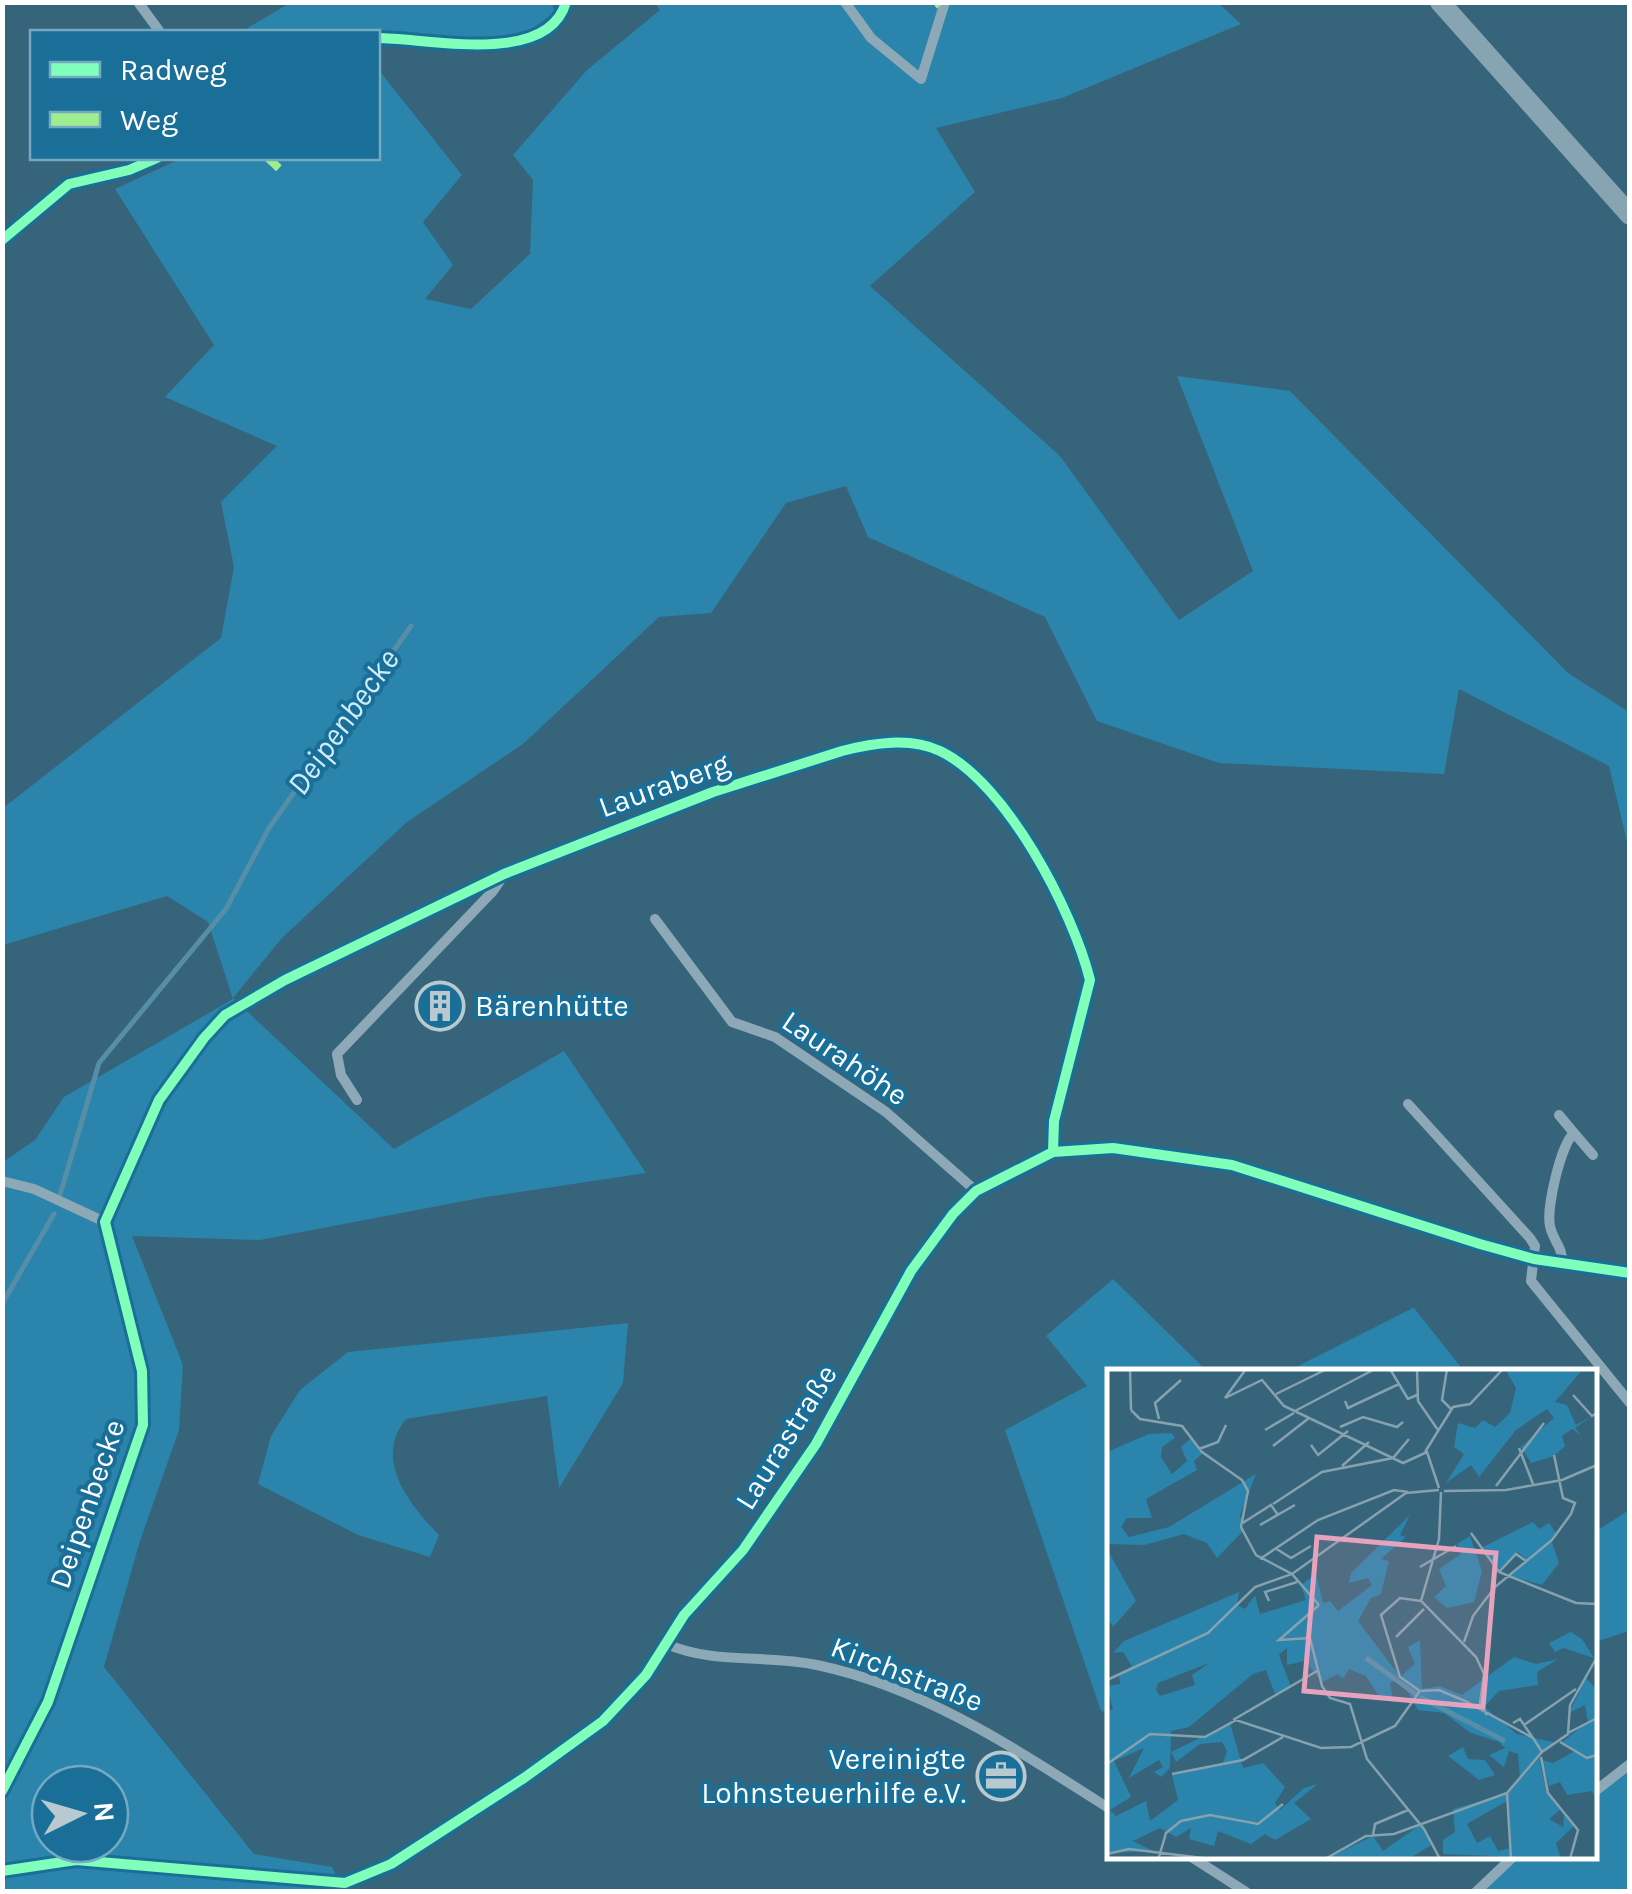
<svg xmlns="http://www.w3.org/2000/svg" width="1632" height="1894" viewBox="0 0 1632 1894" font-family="Karla,sans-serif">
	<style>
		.green { fill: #2b84ab; fill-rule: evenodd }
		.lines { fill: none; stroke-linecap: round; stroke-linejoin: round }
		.stream { stroke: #568ea8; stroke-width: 5 }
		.street { stroke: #8da8b6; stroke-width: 10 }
		.secondary { stroke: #86a4b1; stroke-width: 20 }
		.quiet { stroke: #9fed91; stroke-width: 8; stroke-dasharray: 15 8; stroke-linecap: butt }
		.cycleway-casing { stroke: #196f97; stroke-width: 16 }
		.cycleway { stroke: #80ffba; stroke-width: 10 }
		.labels { text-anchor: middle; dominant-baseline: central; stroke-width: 8; stroke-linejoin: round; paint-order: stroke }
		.street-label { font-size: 30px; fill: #fff; stroke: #196f97 }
		.poi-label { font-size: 30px; fill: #fff; stroke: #196f97; text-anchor: start }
		.water-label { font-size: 32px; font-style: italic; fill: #ceedf9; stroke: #196f97 }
		.inset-river { fill: none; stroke: #568ea8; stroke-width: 5 }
		.inset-road { fill: none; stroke: #86a2af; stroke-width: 2.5 }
		.view { fill: #e7a3bd; fill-opacity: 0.15; stroke: #e7a3bd; stroke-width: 5 }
		.inset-edge { fill: none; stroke: #fff; stroke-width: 5 }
	</style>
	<rect width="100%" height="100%" fill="#36647a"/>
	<path class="green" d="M551,2l4,10 -32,24 -145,7v-11h-137l49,-29z
		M655,3h563l23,21 -179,74 -126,30 39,64 -105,94 190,170 119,164 74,-49 -76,-195 113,15 278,282 61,39v138l-20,-84 -150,-77 -15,85 -225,-11 -122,-42 -52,-104 -177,-80 -22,-51 -60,17 -75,110 -52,4 -136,127 -116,78 -125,116 -49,60 161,151 170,-98 82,122 -166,25 -220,42 -128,-4 51,129 -4,65 -39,111 -36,126 150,187 78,13 12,24h-341v-729l32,-22 29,-43 169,-98 -25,-77 -41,-26 -164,49v-137l218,-170 13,-71 -13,-65 56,-56 -112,-49 49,-52 -99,-156 67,-31h196v-89l84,106 -39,47 30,43 -28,34 46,10 59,-55 3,-74 -20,-25 74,-85 73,-60zM50,1784h60v60h-60z
		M1113,1279l94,92 -97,1 -1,341 -8,-2 -96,-281 82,-44 -41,-50z
		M1414,1308l50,63h-176l125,-63z
		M628,1323l-5,60 -64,105 -12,-92 -141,23c-33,40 3,85 33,116l-9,22 -72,-22 -100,-51 13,-48 29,-46 48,-38z
		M1629,1510v121l-34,11v-110z
		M1629,1767v124l-149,1 39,-35 75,-1 1,-60z"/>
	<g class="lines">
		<path class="stream" d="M60,1195l39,-132 127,-154 43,-81 142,-202
			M2,1304l52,-90"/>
		<path class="street" d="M138,2l22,30
			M845,2l26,36 50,41 24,-77
			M378,38c50,0 170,29 188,-36
			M2,240l67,-56 60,-14 28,-12
			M655,919l77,103 43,15 111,75 90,79
			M357,1100l-16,-25 -4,-21 156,-163 11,-16
			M1408,1104l122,134 5,8 -4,35 99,122
			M1559,1115l15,18c-13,11 -28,75 -24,93 3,15 13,21 12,37
			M1574,1133l19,22
			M2,1181l32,8 71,33
			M666,1644c50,21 99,10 151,21 109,23 200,85 293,144
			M2,1791l46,-89 95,-277 -1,-54 -37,-149 54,-122 45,-62 21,-23 60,-35 219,-106 209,-82 129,-41c31,-8 68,-14 98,0 66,31 133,160 150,229l-36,141 -1,31
			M1594,1792l36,-28
			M1190,1856l56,36
			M2,1871l74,-11 269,23 46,-19 133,-86 79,-57 43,-46 38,-60 59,-65 73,-106 95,-173 42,-57 23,-23 77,-39 60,-4 119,17 248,79 54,15 96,14
			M1476,1892l38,-36"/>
		<path class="secondary" d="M1440,2l190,213"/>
		<path class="quiet" d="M937,2l3,4
			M268,158l16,15"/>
		<g class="cycleway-casing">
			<path id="cycleway" d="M378,38c50,0 170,29 188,-36
				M2,240l67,-56 60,-14 28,-12
				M2,1791l46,-89 95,-277 -1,-54 -37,-149 54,-122 45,-62 21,-23 60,-35 219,-106 209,-82 129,-41c31,-8 68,-14 98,0 66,31 133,160 150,229l-36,141 -1,31
				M2,1871l74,-11 269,23 46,-19 133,-86 79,-57 43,-46 38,-60 59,-65 73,-106 95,-173 42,-57 23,-23 77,-39 60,-4 119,17 248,79 54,15 96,14"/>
		</g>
		<use href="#cycleway" class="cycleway"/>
	</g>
	<defs>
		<g id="building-ring" transform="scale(2.5)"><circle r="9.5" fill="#196f97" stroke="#b9c9d0" stroke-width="1.5"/><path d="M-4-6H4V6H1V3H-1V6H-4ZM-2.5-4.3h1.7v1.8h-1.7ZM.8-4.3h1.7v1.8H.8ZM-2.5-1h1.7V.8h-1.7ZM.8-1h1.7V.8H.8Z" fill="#b9c9d0"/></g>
		<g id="office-ring" transform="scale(2.5)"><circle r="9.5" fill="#196f97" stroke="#b9c9d0" stroke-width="1.5"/><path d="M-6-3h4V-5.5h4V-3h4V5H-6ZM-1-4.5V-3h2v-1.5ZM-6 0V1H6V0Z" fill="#b9c9d0"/></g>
	</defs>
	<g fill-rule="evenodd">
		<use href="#building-ring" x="440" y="1006"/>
		<use href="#office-ring" x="1001" y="1776"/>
	</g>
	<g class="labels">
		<g class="street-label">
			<text transform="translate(664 785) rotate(-20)">Lauraberg</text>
			<text transform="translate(845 1058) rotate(34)">Laurahöhe</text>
			<text transform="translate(786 1437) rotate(-58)">Laurastraße</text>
			<text transform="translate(87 1504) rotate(-71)">Deipenbecke</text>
			<text transform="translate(907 1674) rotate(21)">Kirchstraße</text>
		</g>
		<g class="poi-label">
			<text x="475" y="1006">Bärenhütte</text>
			<text x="966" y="1759" text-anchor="end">Vereinigte<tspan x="966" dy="34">Lohnsteuerhilfe e.V.</tspan></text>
		</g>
		<g class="water-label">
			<text transform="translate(343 722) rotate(-55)">Deipenbecke</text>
		</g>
	</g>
	<g transform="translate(1107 1369)">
		<rect width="490" height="490" fill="#36647a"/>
		<path d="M398,0h78l-28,33 12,3 9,20 15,-8 -16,11 6,7 -9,-6 -10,7 3,10 -11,10 -23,7 -10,-16 33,-29 -7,-9 -31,21 -37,47 -8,-12 -25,18 18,-29 -10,-7 4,-24 17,5 8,-8 12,7 15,-14 6,-25zM65,64l3,5 -13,9 -1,10 11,17 15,-13 -6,-14 10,-9 11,16 -8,7 3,9 -51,29 6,19h-25l-6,9 8,10 40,-10 87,-53 -16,41 3,16 -26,27 -10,-15 -23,-9 -40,11 -37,-1v-92l42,-18zM303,146l-10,20 6,2 -25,22 8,2 -8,33 -10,4 -13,23 42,56 15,-13 -7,-17 12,-7 2,49 18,-3 22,9 52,-38 22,7 22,-5 -21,13 1,13 -39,6 -15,16 33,27 40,9 -16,9 -21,27 -2,-25 -9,-3 -5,16 -15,-12 16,-7 -6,-6 -28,-9 -27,-20 -26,-3 -18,-32 -10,5 3,17 -13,-2 -14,-22 -17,-7 -6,10 -5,-5 -16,8 -17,-21 -18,4v-17l-8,7 12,32 -16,7 -9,-24 -13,4 -64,53 -18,4 -1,37 -9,9 -7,-5 9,-5 -4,-7 -30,18 15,-30 -30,13 17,36 -21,13 6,6 30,-15 4,20 28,-21 -6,-25 51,-12 4,-12 -5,-9 -22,2 -24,18 -5,-10 59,-29 13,45 20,-5 22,24 -10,16 5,7 24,-22 14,-4 -24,19 17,16 -36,21 -10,-6 -14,10 -33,-13 -4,15 -25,-7 2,-11 -15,9 -16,-9 -27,13 20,10 -46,2v-143h6l-6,-24 13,-2 -1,-8 13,-10 -9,-14 -10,1 11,-12 115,-49 -2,13 8,4 10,-14 5,19 46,-14 -5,-15 15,-11 7,29 7,-2 8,10 34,-26 -4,-7 -19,5 2,-10zM102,294l-17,12 3,10 -35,11 -4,-6 2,-7zM426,153l6,7 10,-6 7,10 -5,7 8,23 -17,22 -31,-9 15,-17 -8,-7 -19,19 -18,-23zM363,167l12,35 -8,31 -27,6 -13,-11 12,-11 -7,-17 22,-15 -4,-10zM0,180l29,52 -23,26 -6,-9zM464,263l11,7 12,19 -31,-10 -8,4 -6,-9zM479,309l11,12v111l-5,-10 -25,4 -7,-13 -11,4 -7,-26 11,3 22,-12 -13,-9 26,-20 -3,-17 -16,8zM356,378l5,12 17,1 10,15 -16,5 -31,-24zM432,389l7,32 14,20 -11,9 14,8 1,-12 11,10 -19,18 5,16 -118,-5v-14l12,-8 -2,-23 54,-15zM400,432l4,47 -13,3 -8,-15 -13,7 -10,-19zM313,456l13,19 -25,15h-82l47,-23 10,15z" fill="#2b84ab" fill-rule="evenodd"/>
		<path class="inset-river" d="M259,289l51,37M313,328l85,44"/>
		<path class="inset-road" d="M23,0l1,41M283,0l18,30 9,-4M310,0l1,32 20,29M340,0l-5,31 9,9M169,25l51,-25M466,26l19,21 5,-3M118,29l37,-18 22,26 119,57 24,-11 12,36M118,29l21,-29M238,32l3,7 51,-24M24,41l9,9 42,7 20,26 40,28 6,11 -7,36 15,28 36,19 27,31M188,42l80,-42M52,50l-4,-16 26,-23M233,58l23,-10 34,10 6,-5M158,61l29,-17M204,76l7,10 30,-24M166,77l36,-28M412,79l14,36M92,80l19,-7 8,-17M318,83l28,-45 17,-3 33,-35M235,97l27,-24M389,117l48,-63M337,122l62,-1 56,-10 35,-15M334,123l-2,47 -18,62 55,56 8,17 -4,29 7,12M166,135l49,-32 71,-14 16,-19M134,155l30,-19 7,10M153,156l35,-20M364,164l28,39 77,31 21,1M168,179l16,10 20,-12M153,190l58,-39 76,-30 14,2M313,198l36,-21M392,203l17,-18 10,7M162,232l-4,-9 32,-10M212,236l-40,35 31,-2 12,48 8,12 20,6 17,55 57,70 16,30M289,268l28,-28M357,273l9,-26 22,-29 57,-47 19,-26 4,-11 -12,-5 -9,-43M0,311l101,-47 47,-46 37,-13 114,-81 33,-3M313,322l-20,-14 -19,-62 19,-17 21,3M314,322l18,-1 26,11 68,37 9,14M126,351l84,-49M406,354l7,-4 13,19M417,356l52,-36M461,364l29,-15M453,373l27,16 10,-3M434,388l7,36 30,37 -8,29M0,395l43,-30 55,3 31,-17 85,28 30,-1 44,-21 25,-35M65,405l71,-14 40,-23M400,424l4,66M266,466l2,-11 33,-14M0,485l22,-5 82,10M52,488l7,-24 15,-12 29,-6 48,9 25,-20M218,490l41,-23 28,-2 113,-41 35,-41 26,-18 2,-29 27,-48"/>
		<path class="view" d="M210,168l179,16 -13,154 -179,-16z"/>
		<rect width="490" height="490" class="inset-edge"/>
	</g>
	<rect width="1632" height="1894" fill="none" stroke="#ffffff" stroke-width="10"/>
	<rect x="30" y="30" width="350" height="130" fill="#196f97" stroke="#75a9c1" stroke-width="2.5"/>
	<rect x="50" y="62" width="50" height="15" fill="#80ffba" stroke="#75a9c1" stroke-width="2.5"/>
	<text x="120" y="80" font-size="30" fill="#ffffff">Radweg</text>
	<rect x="50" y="112" width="50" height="15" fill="#9fed91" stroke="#75a9c1" stroke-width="2.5"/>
	<text x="120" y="130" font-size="30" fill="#ffffff">Weg</text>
	<g transform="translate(80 1814) rotate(85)"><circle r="48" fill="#196f97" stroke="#75a9c1" stroke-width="2.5"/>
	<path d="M0-8L18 38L0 25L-18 38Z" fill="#b9c9d0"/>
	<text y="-15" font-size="28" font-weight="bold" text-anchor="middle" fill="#ffffff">N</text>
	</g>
</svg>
